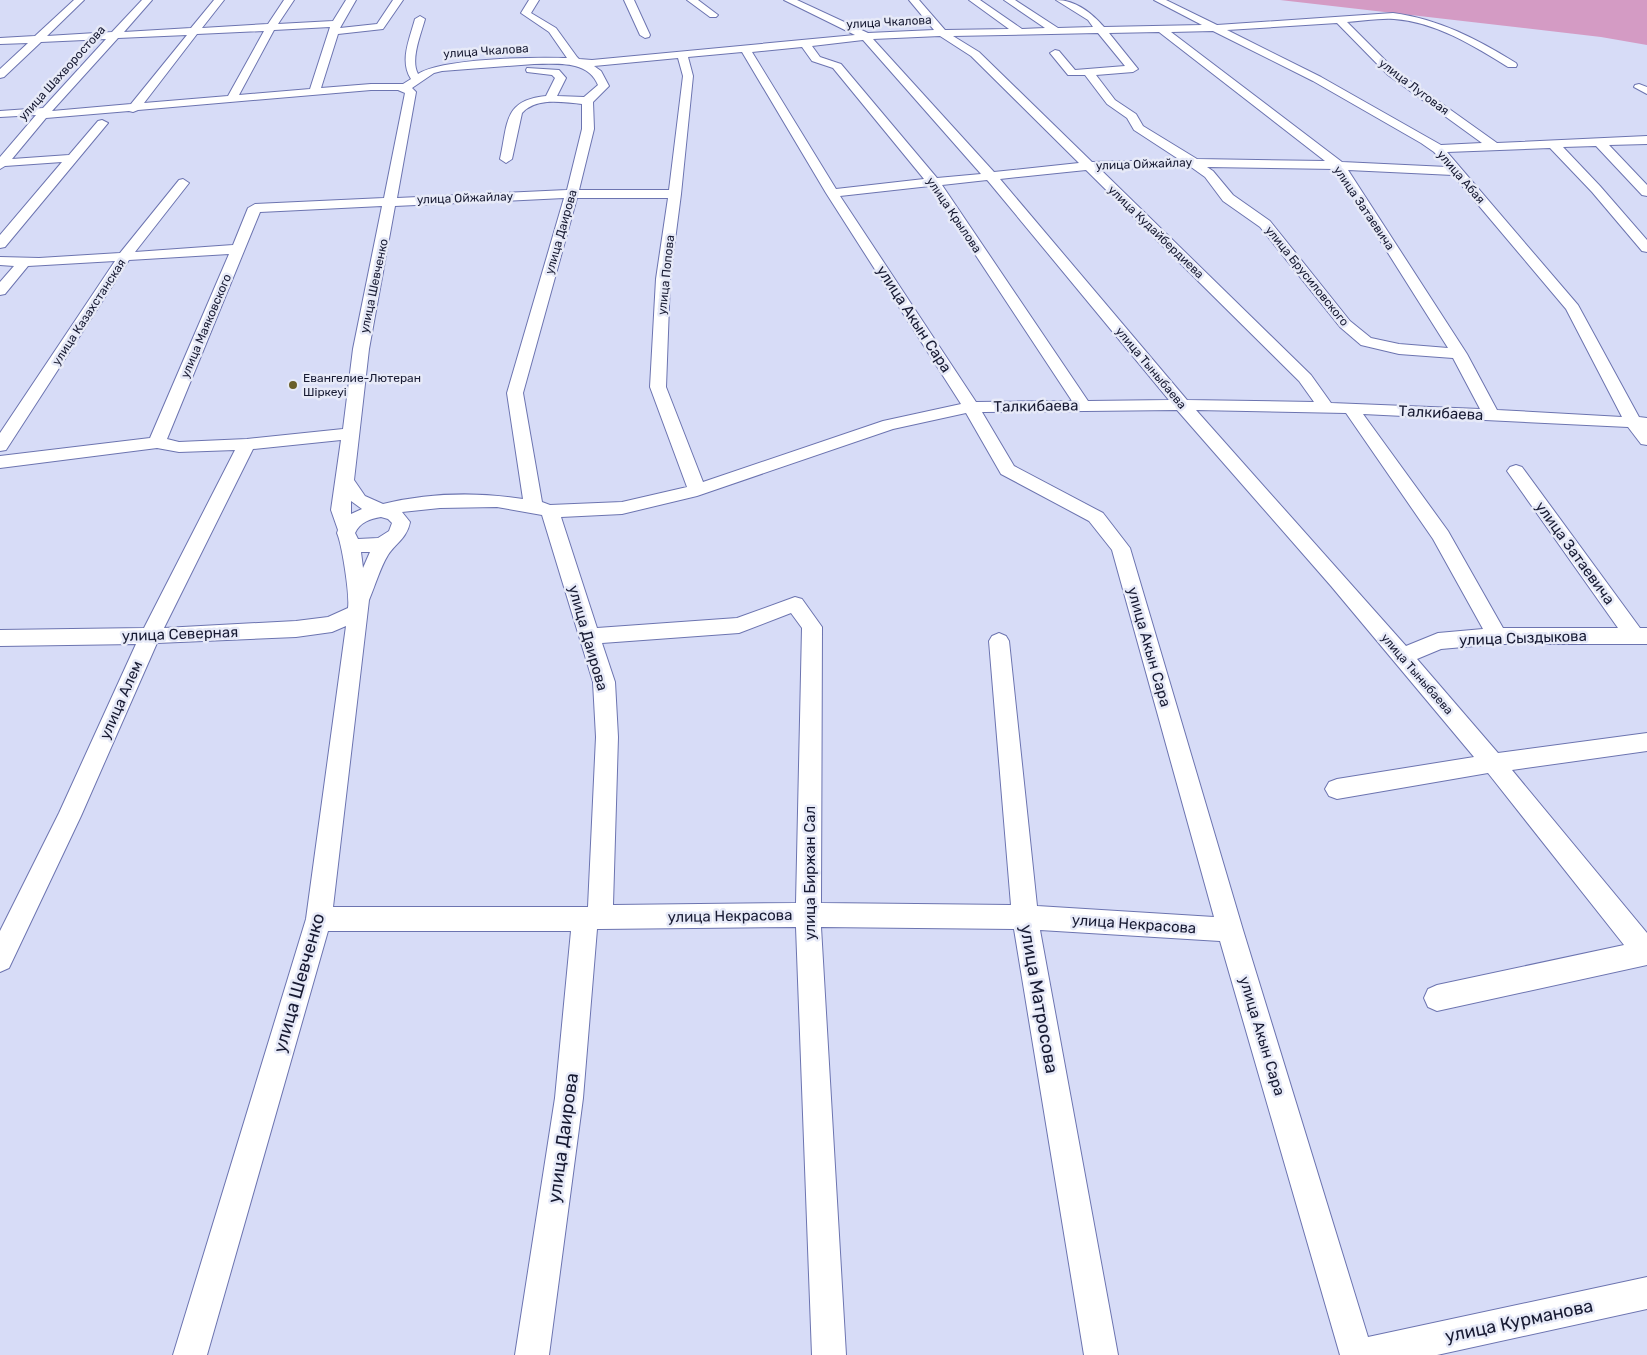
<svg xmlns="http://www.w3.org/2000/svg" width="1647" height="1355" viewBox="0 0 1647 1355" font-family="Rubik,sans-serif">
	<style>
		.green { fill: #d49bc4 }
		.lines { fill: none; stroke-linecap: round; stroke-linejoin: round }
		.minor-casing { stroke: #6c74b0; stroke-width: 2 }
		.minor { fill: #fff; fill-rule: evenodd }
		.poi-dot { fill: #695e2a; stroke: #e7eaf8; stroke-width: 2 }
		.labels { text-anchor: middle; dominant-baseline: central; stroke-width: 5; stroke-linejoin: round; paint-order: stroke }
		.far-street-label { font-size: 12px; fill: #181b33; stroke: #e7eaf8 }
		.far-poi-label { font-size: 12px; fill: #181b33; stroke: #e7eaf8; text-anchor: start }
		.street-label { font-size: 15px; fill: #181b33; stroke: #e7eaf8 }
		.near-street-label { font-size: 18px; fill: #181b33; stroke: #e7eaf8 }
	</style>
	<rect width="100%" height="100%" fill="#d7dcf7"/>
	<path class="green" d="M1280,0h367v45l-46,-8z"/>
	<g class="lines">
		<g class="minor-casing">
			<path id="minor" d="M74,0h10l-37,36 65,-4 30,-32h10l-28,32 67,-4 23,-28h10l-22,28 66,-4 16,-24h10l-16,24 55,-3 13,-21h10l-16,28 37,-4 16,-24h10l-20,29 -45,5 -17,54 50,-4h32l8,-5c-12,-18 -1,-41 4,-60l5,-3 5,3c-4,15 -15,41 -7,55 24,-16 118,-17 149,-16l-18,-26 -28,-19 8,-13h10l-8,13 25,15 21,29 2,2 13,1 263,-25 -71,-35h13l71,33 66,-3 -25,-30h10l26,30 64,-1 -40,-29h11l42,29 23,-1 -41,-28h11l43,28 35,-1 -5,-7 -32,-20c19,0 36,13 48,27l98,-2 -48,-25h12l51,25 176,-12c46,6 84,26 123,50l1,2 -1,2h-8c-34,-21 -72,-45 -114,-48 -15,-1 -31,2 -47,3l49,49 101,72 150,-7v8l-38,1 38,40v11l-5,-1 -46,-49 -33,1 37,39 47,54v12l-5,-1 -50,-59 -42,-44 -103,4 131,153 61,112 8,1v27l-6,-1 -13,-17 -265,-13 85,117 55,97h115l-111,-157 3,-4 6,-2 6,2 118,161h7v16h-150l-56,5 -24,10 81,94 149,-20v18l-135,19 135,163v32l-210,46 -9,-4 -4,-9 4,-9 9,-4 187,-40 -136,-172 -151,26 -8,-3 -4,-7 4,-7 8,-3 137,-22 -143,-171 -154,-176 -195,2 32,54 89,47 27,35 113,382 125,407 279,-60v32l-210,46h-97l-120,-414 -180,-11 78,425h-34l-70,-426 -193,-2 25,428h-34l-16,-428 -196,2h-3l-14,169 -34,257h-34l40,-257 16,-167h-243l-121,424h-34l133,-436 40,-293 -14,6 -36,5 -139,6 -76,173 -72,152 -9,4v-41l59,-118 77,-169 -136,2v-16l144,-2 91,-178 -56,2 -22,-4 -157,20v-12l150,-18 79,-184 -100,6 -123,190 -6,1v-18l115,-172 -87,5 -23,28 -5,1v-13l14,-16 -14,-1v-8l39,1 81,-5 59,-73 4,-1 6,4 -54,69 98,-7 15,-37 7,-4 129,-6 21,-105 -7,-3h-27l-233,20 -5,2 -4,-1 -83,7 -34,41 57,-4 29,-34 4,-1 6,3 -103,124 -5,1v-13l62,-73 -57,4 -5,3v-12l36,-42 -36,2v-6l43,-3 63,-69 -65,3 -37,35 -4,1v-9l28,-26 -28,1v-6l35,-2zM1337,23l51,52 94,68 -41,2 -120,-68 -94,-47zM330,27l-20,62 -71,6 35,-65zM264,31l-36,65 -84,7 53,-69zM1213,31l100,50 108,62 13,9 13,15 -105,-5 -171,-130zM1159,32l166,129 -128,-2 -54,-33 -7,-12 -21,-14 -19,-25 37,-3 5,-3 -29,-36zM1098,33l27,33 -50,4 -16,-19 -4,-1 -5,3 18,22h17l22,29 20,14 7,12 46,30 -88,2 -113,-110 -26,-16zM187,35l-56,69 -79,7 66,-73zM940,36l31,20 108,107 -85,9 -121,-133zM863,40l118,134 -44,4 -96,-114 -21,-7 -8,-11zM802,47l10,14 21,7 91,111 -88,10 -84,-137zM742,52l84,141 135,211 -78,17 -180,61 -37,-95 4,-108 11,-85 12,-118 -5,-19zM678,58l5,18 -14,114h-90l15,-61 -1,-27 16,-16 -8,-15 -7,-5zM534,64c23,0 54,-4 64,21l-14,12 -27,-1 9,-18 -7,-8 -32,-2 -1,2 1,2 25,3 3,3 -9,18c-43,4 -38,28 -46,63l6,4 6,-4 10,-46c14,-16 41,-11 60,-9v25l-15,61 -170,8 19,-106 -4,-4 22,-15 8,-2zM1191,167l14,10 18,24 37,26 80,100 21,18 38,9 54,4 27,51 -149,-6 -20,-28 -211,-206zM1207,167l128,2 113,179 -49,-4 -28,-6 -21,-17 -80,-100 -37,-26 -20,-24zM1086,170l213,211 15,21 -127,-2 -187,-221zM1348,170l105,5 113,134 56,108 -125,-7 -30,-56zM987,180l1,1 181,219 -81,1 -146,-216zM930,186l142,215 -96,1 -136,-206zM564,198l-57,195 16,106c-45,-7 -95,-6 -140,5l-18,-8 -11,-16 15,-131 26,-143zM577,198h91l-12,81 -6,108 37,100 -65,15 -72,3 -8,-3 -19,-109zM382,206l-29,143 -10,80 -96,10 -68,3 -12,-3 93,-227zM1196,410l150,3 87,126 50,90 -45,4 -32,13zM966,413l35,61 88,47 23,29 102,367 -177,-11 -28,-265 -3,-5 -7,-3 -7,3 -3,5 22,264 -190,-2 1,-276 -20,-28 -7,-2 -58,21 -140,10 -36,-111 61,-3 75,-18 196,-67zM341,440l-10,70 7,20 -1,3c5,11 13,62 11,75l-20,9 -32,4 -132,7 89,-179zM351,501l11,8 -11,5zM497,507l45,8 51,167 3,55 -8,170h-255l36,-307c6,-14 11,-32 19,-45 8,-12 19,-17 22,-33l-8,-10 38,-4zM381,517l7,2 4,4 -3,8 -11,7 -20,1 -3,-6c5,-11 15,-14 26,-16zM361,552h9l-7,16zM791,613l11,15 -6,275 -183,2 5,-168 -3,-55 -13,-39 137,-10z
				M624,0h10l16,35 -1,2 -4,1 -5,-3z
				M687,0h11l20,15 -2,2h-6z
				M1639,84l8,3v7l-13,-7 1,-2z"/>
		</g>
		<use href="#minor" class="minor"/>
	</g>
	<circle class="poi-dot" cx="293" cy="385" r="5"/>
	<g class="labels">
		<g class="far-street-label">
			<text transform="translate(889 22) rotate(-3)">улица Чкалова</text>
			<text transform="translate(486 51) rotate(-4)">улица Чкалова</text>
			<text transform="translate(62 73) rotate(-48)">улица Шахворостова</text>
			<text transform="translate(1414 87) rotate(37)">улица Луговая</text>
			<text transform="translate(1144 164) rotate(-2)">улица Ойжайлау</text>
			<text transform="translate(1461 177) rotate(49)">улица Абая</text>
			<text transform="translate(465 198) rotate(-2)">улица Ойжайлау</text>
			<text transform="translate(1364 208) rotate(56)">улица Затаевича</text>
			<text transform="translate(954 215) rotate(56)">улица Крылова</text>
			<text transform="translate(561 232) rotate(-74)">улица Даирова</text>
			<text transform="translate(1156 232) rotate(44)">улица Кудайбердиева</text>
			<text transform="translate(666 275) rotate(-84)">улица Попова</text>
			<text transform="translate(1307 276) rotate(51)">улица Брусиловского</text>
			<text transform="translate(374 286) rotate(-78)">улица Шевченко</text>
			<text transform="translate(89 312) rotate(-57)">улица Казахстанская</text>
			<text transform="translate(206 326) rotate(-67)">улица Маяковского</text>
			<text transform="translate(1151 368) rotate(50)">улица Тыныбаева</text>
			<text transform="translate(1417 674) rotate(49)">улица Тыныбаева</text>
		</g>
		<g class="far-poi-label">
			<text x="303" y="378">Евангелие-Лютеран<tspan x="303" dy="14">Шіркеуі</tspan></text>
		</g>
		<g class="street-label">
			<text transform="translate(914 319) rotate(57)">улица Акын Сара</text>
			<text transform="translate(1036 406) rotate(-1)">Талкибаева</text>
			<text transform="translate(1441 413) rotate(3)">Талкибаева</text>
			<text transform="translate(1575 553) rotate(54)">улица Затаевича</text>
			<text transform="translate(180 634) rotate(-2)">улица Северная</text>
			<text transform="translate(588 638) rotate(74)">улица Даирова</text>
			<text transform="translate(1523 638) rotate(-2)">улица Сыздыкова</text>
			<text transform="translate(1149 647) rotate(74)">улица Акын Сара</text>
			<text transform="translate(121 700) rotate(-66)">улица Алем</text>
			<text transform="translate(810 873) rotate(-90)">улица Биржан Сал</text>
			<text transform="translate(730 916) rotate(-1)">улица Некрасова</text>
			<text transform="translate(1134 924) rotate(4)">улица Некрасова</text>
			<text transform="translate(1262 1036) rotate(73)">улица Акын Сара</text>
		</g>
		<g class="near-street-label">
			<text transform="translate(299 983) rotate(-74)">улица Шевченко</text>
			<text transform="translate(1039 999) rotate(80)">улица Матросова</text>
			<text transform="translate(563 1138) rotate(-82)">улица Даирова</text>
			<text transform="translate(1519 1321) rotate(-12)">улица Курманова</text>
		</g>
	</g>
</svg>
